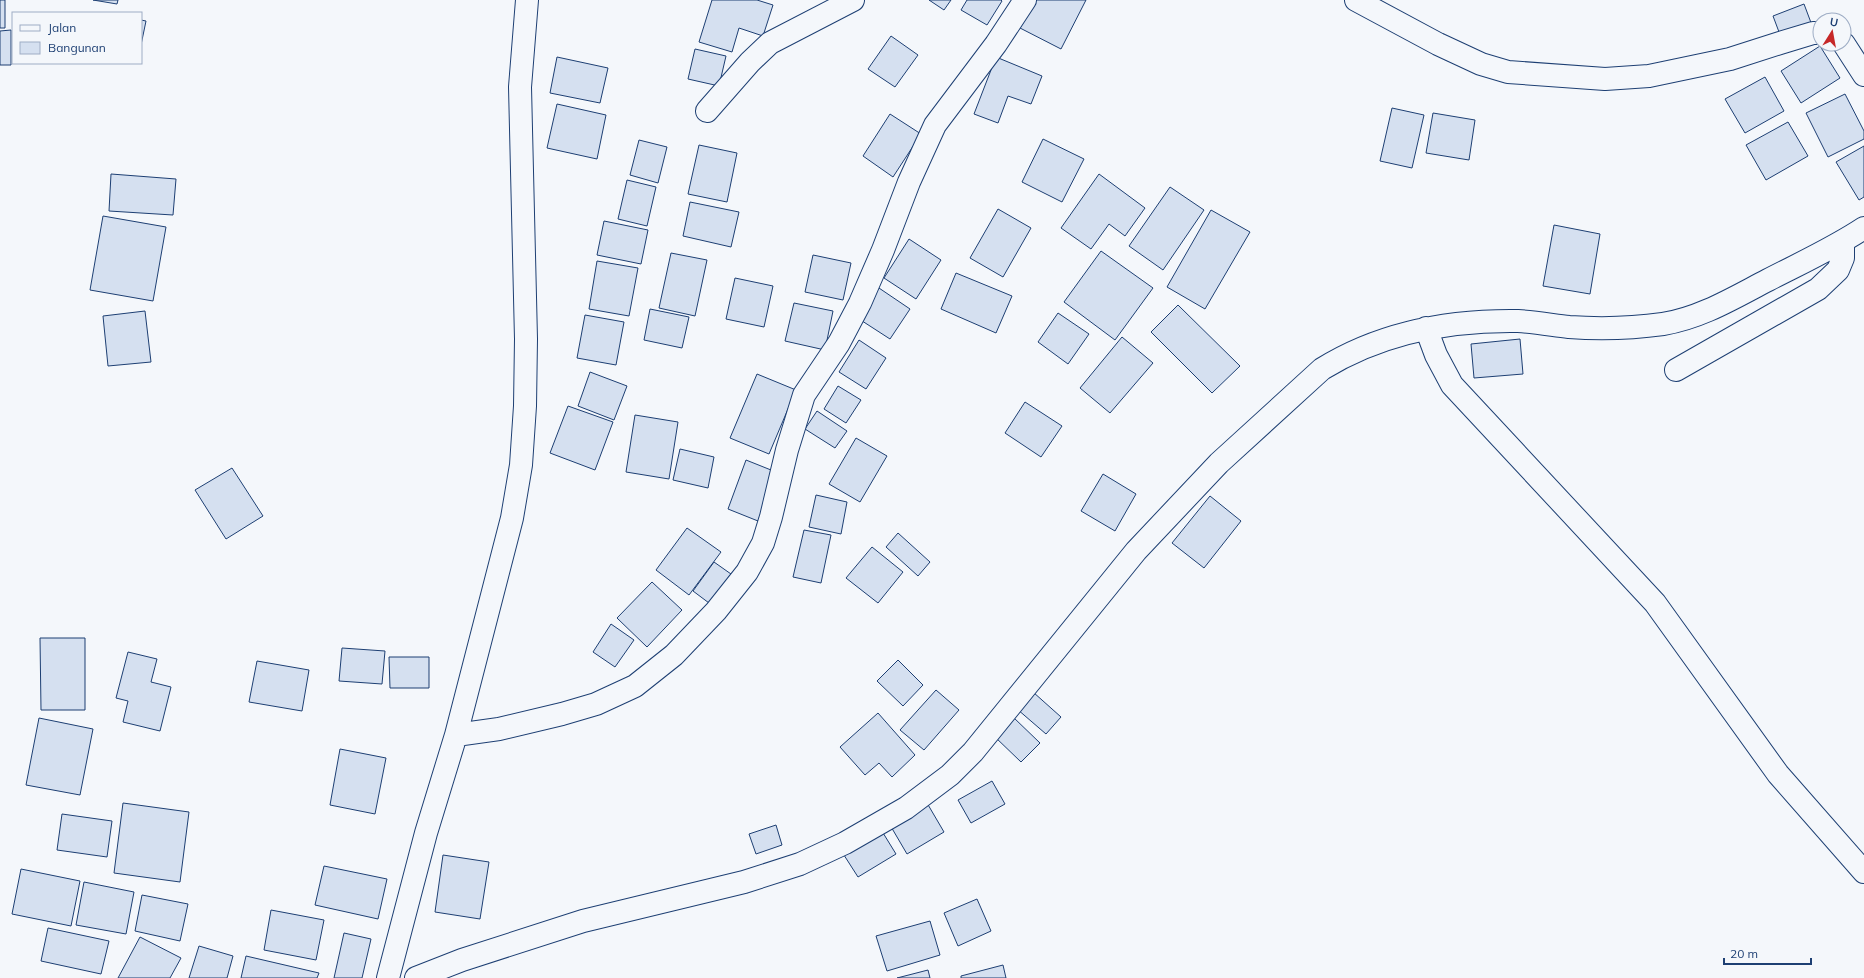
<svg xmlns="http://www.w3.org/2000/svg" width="1864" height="978" viewBox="0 0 1864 978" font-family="Mulish,sans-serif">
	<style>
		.building { fill: #d5e0f0; stroke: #1d3f73 }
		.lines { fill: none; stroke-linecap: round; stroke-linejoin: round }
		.street-casing { stroke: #1d3f73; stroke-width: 24 }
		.street { stroke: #f4f7fb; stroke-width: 22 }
	</style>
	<rect width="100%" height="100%" fill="#f4f7fb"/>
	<path class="building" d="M0,0h5v28h-5z
		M93,0h25l-1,4z
		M712,0h45l16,5 -10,31 -24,-8 -7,24 -33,-10z
		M929,0h22l-7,10z
		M967,0h34l1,1 -15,24 -26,-15z
		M1034,0h52l-25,49 -41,-21z
		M1804,4l9,24 -31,12 -9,-24z
		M141,20l5,1 -5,24z
		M11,30v35h-11v-34z
		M891,36l27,19 -23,32 -27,-18z
		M1820,46l20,32 -39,25 -20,-32z
		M695,49l31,7 -7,30 -31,-7z
		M557,57l51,11 -8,35 -50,-10z
		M996,57l46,19 -11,28 -23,-8 -10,27 -24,-9z
		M1765,77l19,34 -39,22 -20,-34z
		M1845,94l19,37v8l-36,18 -22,-44z
		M557,104l49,11 -9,44 -50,-11z
		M1392,108l32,7 -12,53 -32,-7z
		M1433,113l42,7 -6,40 -43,-7z
		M890,114l31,20 -28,43 -30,-21z
		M1788,122l20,34 -42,24 -20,-35z
		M1043,139l41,20 -22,43 -40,-20z
		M639,140l28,7 -9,36 -28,-8z
		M699,145l38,8 -10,49 -39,-8z
		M1864,146v51l-5,3 -23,-38z
		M111,174l65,5 -3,36 -64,-4z
		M1099,174l46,34 -20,28 -16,-12 -18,25 -30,-21z
		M627,180l29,7 -9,39 -29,-7z
		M1170,187l34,23 -41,60 -34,-24z
		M690,202l49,10 -8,35 -48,-11z
		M998,209l33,19 -28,49 -33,-19z
		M1211,210l39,22 -45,77 -38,-22z
		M103,216l63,11 -13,74 -63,-11z
		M604,221l44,9 -7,34 -44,-9z
		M1554,225l46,9 -10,60 -47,-8z
		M909,239l32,21 -25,39 -32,-21z
		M1101,251l52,37 -38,52 -51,-38z
		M671,253l36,7 -12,56 -36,-8z
		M813,255l38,8 -8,37 -38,-8z
		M597,261l41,7 -9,48 -40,-7z
		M956,273l56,23 -16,37 -55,-24z
		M735,278l38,8 -9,41 -38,-8z
		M876,286l34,23 -20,30 -34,-22z
		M794,303l39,8 -8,39 -40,-9z
		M1178,305l62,61 -28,27 -61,-61z
		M650,309l39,8 -7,31 -38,-8z
		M145,311l6,51 -43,4 -5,-50z
		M1058,313l31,21 -21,30 -30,-22z
		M585,315l39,7 -8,43 -39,-7z
		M1122,337l31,26 -43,50 -30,-25z
		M1520,339l3,35 -49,4 -3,-34z
		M859,340l27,18 -20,31 -27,-17z
		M590,372l37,14 -13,34 -36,-14z
		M757,374l39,16 -27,64 -39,-16z
		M838,386l23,14 -15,23 -22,-14z
		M1025,402l37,24 -21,31 -36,-24z
		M568,406l45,16 -18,48 -45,-17z
		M817,411l30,20 -12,17 -30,-19z
		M635,415l43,7 -9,57 -43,-7z
		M856,438l31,18 -27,46 -31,-18z
		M680,449l34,8 -6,31 -35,-8z
		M746,460l30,12 -18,49 -30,-12z
		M232,468l31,48 -37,23 -31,-49z
		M1103,474l33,20 -21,37 -34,-20z
		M816,495l31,7 -6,32 -32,-7z
		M1210,496l31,25 -37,47 -32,-25z
		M687,528l34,24 -32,43 -33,-25z
		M804,530l27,5 -10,48 -28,-6z
		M898,533l32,29 -12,14 -32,-29z
		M872,547l31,25 -25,31 -32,-25z
		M714,562l17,12 -22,29 -16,-12z
		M652,582l30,28 -35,37 -30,-29z
		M611,624l23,16 -19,27 -22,-15z
		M40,638h45v72h-44z
		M342,648l43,3 -3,33 -43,-3z
		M128,652l29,7 -6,23 20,5 -11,44 -37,-9 5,-21 -12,-3z
		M389,657h40v31h-39z
		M898,660l25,25 -20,21 -26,-25z
		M257,661l52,9 -7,41 -53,-9z
		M936,690l23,20 -35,40 -24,-20z
		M1033,692l28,25 -15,17 -29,-25z
		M878,713l37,42 -23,22 -13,-14 -14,12 -25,-28z
		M1013,717l27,26 -19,19 -27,-26z
		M39,718l54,11 -13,66 -54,-10z
		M340,749l46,9 -11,56 -45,-9z
		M992,781l13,23 -34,19 -13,-23z
		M123,803l66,9 -9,70 -66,-9z
		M927,803l17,29 -37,22 -17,-29z
		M62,814l50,7 -5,36 -50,-7z
		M776,825l6,20 -26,9 -7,-20z
		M880,828l16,26 -38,23 -16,-25z
		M443,855l46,7 -9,57 -45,-7z
		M324,866l63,13 -9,40 -63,-14z
		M21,869l59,12 -9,45 -59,-12z
		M84,882l50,10 -8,42 -50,-9z
		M142,895l46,9 -8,37 -45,-10z
		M977,899l14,32 -33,15 -14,-33z
		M271,910l53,10 -8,40 -52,-10z
		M930,921l10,34 -53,16 -11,-35z
		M48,928l61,13 -8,33 -60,-13z
		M344,933l27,6 -9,39h-28z
		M140,937l41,21 -11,20h-52z
		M199,946l34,10 -6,22h-38z
		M246,956l73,17 -2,5h-76z
		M1003,965l3,13h-45v-2z
		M928,970l2,8h-33z"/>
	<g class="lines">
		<g class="street-casing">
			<path id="street" d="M1356,0l82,44 43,20 27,8 97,7 44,-3 81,-17 50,-16 33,-10h7
				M1844,44l20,31
				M707,111l43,-49 20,-19 83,-43
				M1426,328l10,27 16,30 203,218 123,171 86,98
				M1676,370l142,-81 20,-19 5,-12v-16
				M456,735l56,-217 9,-53 4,-59 1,-67 -6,-252 7,-87
				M388,978l38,-145 30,-98 43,-6 63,-15 34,-10 39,-18 39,-31 42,-44 31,-39 16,-29 8,-26 16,-67 17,-55 35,-52 21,-40 23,-53 26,-68 26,-57 61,-81 29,-44
				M416,978l46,-18 121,-39 161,-39 56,-18 45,-21 61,-35 44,-33 23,-23 163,-201 83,-88 103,-94c58,-36 128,-49 196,-48 17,1 34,4 51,6 29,2 65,1 94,-3 38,-6 72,-27 105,-44 33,-17 66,-32 96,-52"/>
		</g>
		<use href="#street" class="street"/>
	</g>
	<rect x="12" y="12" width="130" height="52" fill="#f4f7fb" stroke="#9eadc5"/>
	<rect x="20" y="25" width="20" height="6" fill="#f4f7fb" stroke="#9eadc5"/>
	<text x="48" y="32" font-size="12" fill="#1d3f73">Jalan</text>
	<rect x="20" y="42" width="20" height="12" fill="#d5e0f0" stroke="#9eadc5"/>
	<text x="48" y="52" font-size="12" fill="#1d3f73">Bangunan</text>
	<g transform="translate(1832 32) rotate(11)"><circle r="19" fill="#f4f7fb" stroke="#9eadc5"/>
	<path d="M0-3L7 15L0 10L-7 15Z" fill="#c62828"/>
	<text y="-6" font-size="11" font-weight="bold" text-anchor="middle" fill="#1d3f73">U</text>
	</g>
	<path d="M1724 958v6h87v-6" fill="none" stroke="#1d3f73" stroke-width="2"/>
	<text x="1730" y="958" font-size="12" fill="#1d3f73" stroke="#f4f7fb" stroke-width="3" paint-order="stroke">20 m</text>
</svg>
